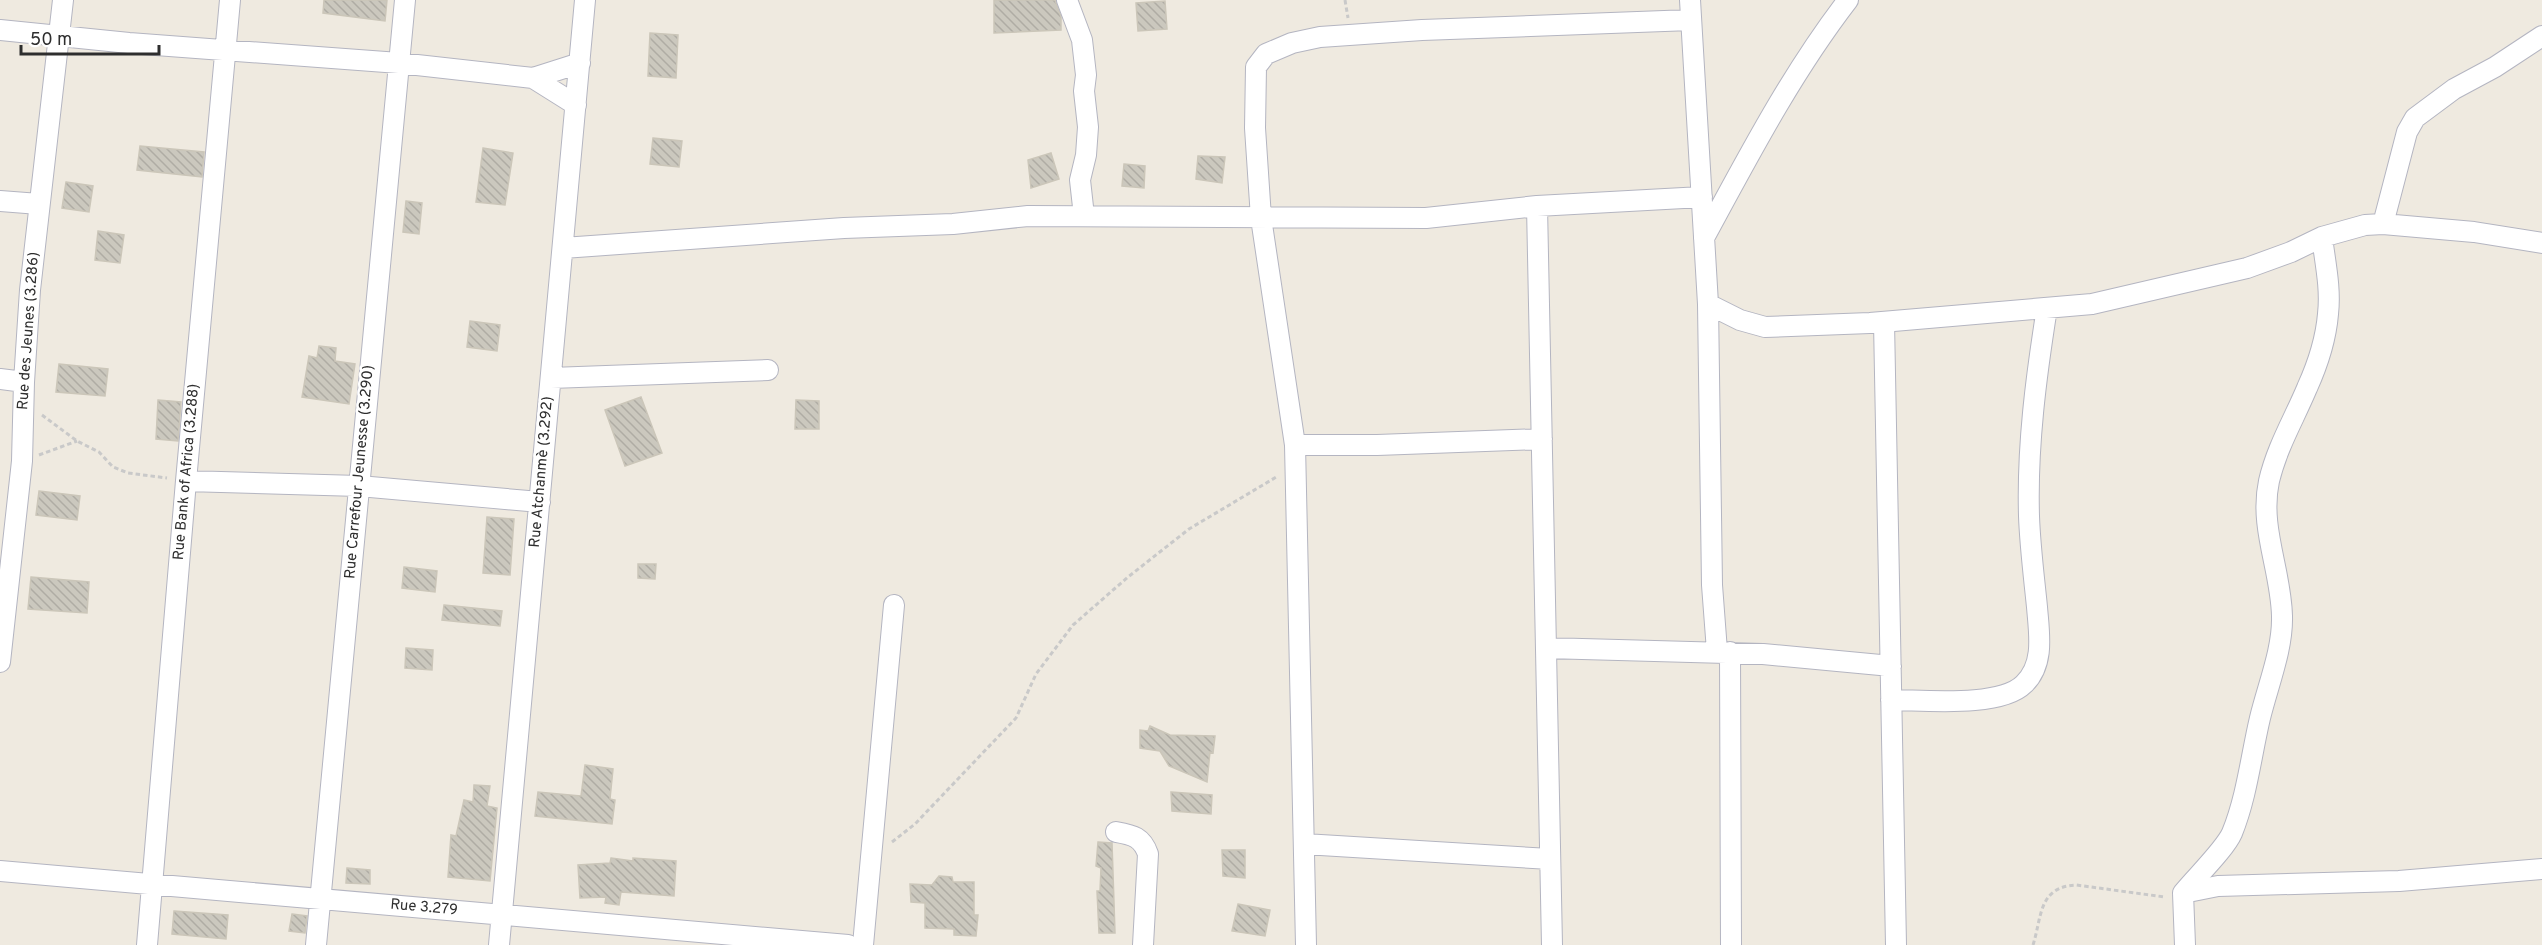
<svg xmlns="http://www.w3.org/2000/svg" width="2542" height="945" viewBox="0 0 2542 945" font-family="Overpass,sans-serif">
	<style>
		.building { fill: url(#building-back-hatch); stroke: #cbc6b9; stroke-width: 1.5 }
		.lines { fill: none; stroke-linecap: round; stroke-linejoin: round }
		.street-casing { stroke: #b4b5c1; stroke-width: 22 }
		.path { stroke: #c9c9c9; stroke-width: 3; stroke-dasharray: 4.5 3; stroke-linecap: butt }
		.street { stroke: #fff; stroke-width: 20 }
		.labels { text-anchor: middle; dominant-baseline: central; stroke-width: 5; stroke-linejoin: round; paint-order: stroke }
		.street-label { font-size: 15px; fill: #2e2e2e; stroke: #fff }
	</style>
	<defs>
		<pattern id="building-back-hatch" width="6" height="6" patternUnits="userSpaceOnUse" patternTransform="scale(1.5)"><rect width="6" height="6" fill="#cbc8be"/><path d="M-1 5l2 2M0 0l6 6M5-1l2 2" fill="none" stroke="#afaca4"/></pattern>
	</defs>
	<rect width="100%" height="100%" fill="#efeae0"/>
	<path class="building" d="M324,0h63l-2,21 -62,-8z
		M994,0h61l6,17v13l-67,3z
		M1165,1l2,28 -29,2 -2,-28z
		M650,33l28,2 -2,43 -28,-2z
		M653,138l29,3 -3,26 -29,-3z
		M140,146l64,6 -2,25 -65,-7z
		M483,148l30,5 -8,52 -29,-3z
		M1051,153l8,26 -28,9 -3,-28z
		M1198,156l27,1 -3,26 -26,-4z
		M1124,164l21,2 -1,22 -22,-2z
		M66,182l27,4 -4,26 -27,-4z
		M406,201l16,2 -3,31 -16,-2z
		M98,231l26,4 -4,28 -25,-3z
		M470,321l30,4 -3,26 -30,-4z
		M319,346l17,2 -1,13 20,3 -6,40 -47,-7 7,-41 8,2z
		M59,364l49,5 -3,27 -49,-4z
		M641,397l21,56 -37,13 -20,-56z
		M158,400l23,2 -3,39 -22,-2z
		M796,400l23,1v28h-24z
		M39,491l41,5 -3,24 -41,-5z
		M487,517l27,2 -4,56 -27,-2z
		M638,564h18l-1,15 -17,-1z
		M404,567l33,4 -2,21 -33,-4z
		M31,577l58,5 -2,31 -59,-4z
		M444,605l58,6 -2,15 -58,-6z
		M406,648l27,2 -1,20 -27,-2z
		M1150,726l20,9 45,1 -2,17 -3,-1 -3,30 -38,-16 -9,-15 -20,-3v-18l8,1z
		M585,765l28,4 -3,30 5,1 -3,24 -77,-8 3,-24 43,4z
		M474,785l16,1 -3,20 10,2 -7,73 -42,-4 3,-42 5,1 8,-36 9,2z
		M1171,792l41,3 -1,19 -39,-3z
		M1098,842l14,1 3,90h-16l-2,-42h3l1,-23 -5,-2z
		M1222,850h23v28l-22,-2z
		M611,858l22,3v-3l43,3 -2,35 -53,-4 -2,13 -14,-2 1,-6 -26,1 -2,-33 32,-2z
		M347,868l23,2v14l-24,-1z
		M939,876l13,1 1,5h21v33h4l-2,21 -22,-1v-6l-29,-1v-25l-14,-1 -1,-18 22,1z
		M1238,904l32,6 -5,26 -33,-5z
		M174,911l54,4 -2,24 -54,-5z
		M292,914l15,2 -2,17 -16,-2z"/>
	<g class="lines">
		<g class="street-casing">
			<path id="street" d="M1067,0l15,40 4,35 -2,16 4,36 -2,28 -6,25 4,36
				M1690,0l18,304 4,281 5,66
				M0,30l129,13 270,20 134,15 47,-15
				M533,78l43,27
				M0,201l39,3
				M1537,206l15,739
				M2383,224l24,-92 8,-14 39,-29 41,-22 47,-31
				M1704,238c44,-81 87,-164 144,-238
				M563,248l281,-20 109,-4 75,-8 398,2 111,-12 165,-9
				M1708,304l32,16 25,7 105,-4 222,-19 155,-36 44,-16 31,-15 43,-12 18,-1 91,8 68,11
				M1884,322l12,623
				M551,378l217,-8
				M0,379l24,3
				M1295,445h82l165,-6
				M186,481l173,5 181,16
				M1546,648l217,6 128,12
				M1730,652l1,293
				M0,662l22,-201 2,-79 6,-92 33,-290
				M1891,700c33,0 109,8 133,-16 21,-20 15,-51 13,-77 -3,-30 -7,-61 -8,-91 -2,-70 7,-139 18,-208
				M1116,832c17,3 26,5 32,22l-5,91
				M1304,844l246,15
				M0,871l848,74
				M2183,893l35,-7 181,-5 143,-12
				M147,945l39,-464 44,-481
				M316,945l89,-945
				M499,945l86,-945
				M863,945l31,-340
				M1306,945l-11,-500 -34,-227 -6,-90 1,-61 10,-13 26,-11 28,-6 102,-7 269,-10
				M2185,945l-2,-52c13,-16 42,-44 49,-60 15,-37 19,-77 28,-115 8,-33 23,-69 22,-102 -1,-46 -23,-89 -13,-135 8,-34 25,-62 38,-93 10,-22 19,-50 21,-74 3,-26 -3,-52 -6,-77"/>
		</g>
		<path class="path" d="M1345,0l3,18
			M42,415l35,26 22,11 14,15 15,6 39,5
			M39,455l38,-14
			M892,842l23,-18 101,-106 20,-44 37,-49 55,-48 61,-48 89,-53
			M2033,945c9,-28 5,-58 43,-60l89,12"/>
		<use href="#street" class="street"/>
	</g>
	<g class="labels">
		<g class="street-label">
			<text transform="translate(29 331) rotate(-86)">Rue des Jeunes (3.286)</text>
			<text transform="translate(187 472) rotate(-85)">Rue Bank of Africa (3.288)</text>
			<text transform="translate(360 472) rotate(-85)">Rue Carrefour Jeunesse (3.290)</text>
			<text transform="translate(542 472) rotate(-85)">Rue Atchanmè (3.292)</text>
			<text transform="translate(424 908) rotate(5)">Rue 3.279</text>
		</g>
	</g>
	<path d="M21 45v9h138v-9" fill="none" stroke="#2e2e2e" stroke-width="3"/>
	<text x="30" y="45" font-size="18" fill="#2e2e2e" stroke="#ffffff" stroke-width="4.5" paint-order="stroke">50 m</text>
</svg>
